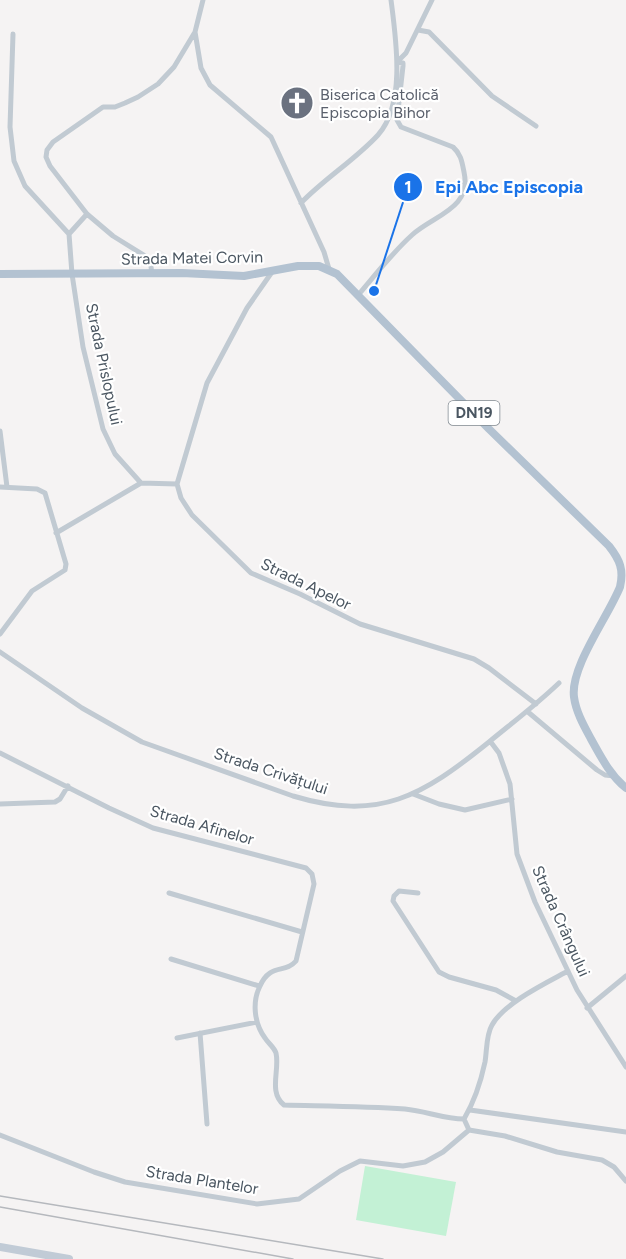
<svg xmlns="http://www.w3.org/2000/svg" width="626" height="1259" viewBox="0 0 626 1259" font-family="Figtree,sans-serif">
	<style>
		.green { fill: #c3f1d5 }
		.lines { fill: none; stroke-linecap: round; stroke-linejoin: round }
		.street { stroke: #c1cad2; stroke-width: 5 }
		.secondary { stroke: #c1cbd6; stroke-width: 8 }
		.primary { stroke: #b3c2d1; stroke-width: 8 }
		.rail { stroke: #b5b8bd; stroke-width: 1.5 }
		.labels { text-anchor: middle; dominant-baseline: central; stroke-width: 4.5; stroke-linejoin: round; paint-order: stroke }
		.shield { fill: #fff; stroke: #808990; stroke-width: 1.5 }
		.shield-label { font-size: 15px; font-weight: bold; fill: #4a5661 }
		.worship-label { font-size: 16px; fill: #5b616d; stroke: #fff; text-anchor: start }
		.street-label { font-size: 16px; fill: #4a5661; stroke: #fff }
		.leader { fill: none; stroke: #1a73e8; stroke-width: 2 }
		.callout-dot { fill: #1a73e8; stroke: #fff; stroke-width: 2 }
		.mark-label { font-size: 18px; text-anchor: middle; font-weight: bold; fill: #fff }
		.callout-label { font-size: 18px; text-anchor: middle; font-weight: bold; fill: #1a73e8; stroke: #fff; stroke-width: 4.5; stroke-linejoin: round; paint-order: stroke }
	</style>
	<rect width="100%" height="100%" fill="#f5f3f3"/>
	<path class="green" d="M365,1166l91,16 -10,54 -90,-16z"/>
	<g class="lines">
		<path class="street" d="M418,30l11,2 63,64 44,30
			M195,32l6,36 9,17 61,52 53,115 5,17
			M13,34l-3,93 4,34 11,25 44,48 3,40 11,73 20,82 12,25 26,29 36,1
			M301,203c24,-25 54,-43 77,-68 28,-31 18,-96 13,-135
			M69,234l18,-20
			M272,272l-25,36 -40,75 -30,101 4,14 11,17 59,58 49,21 60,30 114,35 15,9 47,36
			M152,274l-2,-15 -37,-23 -26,-22 -37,-48 -4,-9 1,-7 6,-8 50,-35h12l10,-4 13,-6 20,-13 16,-17 21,-35 8,-32
			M359,294c17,-20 34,-42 53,-59 22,-20 60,-26 52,-63 -2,-10 -3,-18 -11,-25l-52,-20 -4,-7 6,-54v-3l-6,-1 9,-9 26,-53
			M0,431l7,56
			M0,487l37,2 8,4 21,71 -1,6 -33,21 -32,43
			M56,533l85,-50
			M0,652l82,56 60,34 151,54c87,26 129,0 196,-54 23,-19 47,-37 70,-59
			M528,712l69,58 8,5 9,1
			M490,741l9,12 11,31 7,70 18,48 42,88 49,77
			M0,753l109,55 44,20 153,40 6,6 2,10 -18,77c-11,13 -26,2 -36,25 -8,16 -6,37 5,52 3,5 9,9 11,15 4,17 -8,39 8,52 40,1 81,1 121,4 21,2 39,10 59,10
			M413,794l26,10 26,6 47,-11
			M0,804l55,-2 5,-3 8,-13
			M169,893l133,39
			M418,893l-19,-2 -5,5 -1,5 46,71 10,5 47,13 20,11
			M171,959l88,27
			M587,1008l39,-32
			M200,1033l7,91
			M177,1038l80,-16
			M470,1110l156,22
			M469,1130l-5,-11c10,-17 17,-38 21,-57 2,-12 1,-27 7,-37 12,-22 54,-42 76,-54
			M0,1135l94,37 31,10 132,22 42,-5 41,-28 20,-10 43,5 22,-4 18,-10 26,-22 36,6 52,16 45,8 12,7 12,14"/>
		<path class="secondary" d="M0,1247l69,12"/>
		<path class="primary" d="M0,274l182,-1 62,3 54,-10h21l18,8 152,155 120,117c11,14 15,24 11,41 -12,30 -50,80 -46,110 2,15 10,29 17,42 10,18 19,36 35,49"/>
		<path class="rail" d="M0,1196l383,63
			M0,1207l293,52"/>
	</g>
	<defs>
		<g id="church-disc" transform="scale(1.725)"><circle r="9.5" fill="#6b7280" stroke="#fff"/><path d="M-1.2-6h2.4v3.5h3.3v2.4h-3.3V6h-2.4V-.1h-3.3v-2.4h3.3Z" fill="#fff"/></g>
	</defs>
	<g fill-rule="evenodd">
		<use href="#church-disc" x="297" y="103"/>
	</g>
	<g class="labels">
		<rect class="shield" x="448.5" y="401" width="51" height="24" rx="4.5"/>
		<g class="shield-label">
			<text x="474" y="413">DN19</text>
		</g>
		<g class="worship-label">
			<text x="320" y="94">Biserica Catolică<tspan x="320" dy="18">Episcopia Bihor</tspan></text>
		</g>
		<g class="street-label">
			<text transform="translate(192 258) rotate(-1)">Strada Matei Corvin</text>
			<text transform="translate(104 364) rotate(78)">Strada Prislopului</text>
			<text transform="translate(306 584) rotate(26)">Strada Apelor</text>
			<text transform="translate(271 771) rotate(18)">Strada Crivățului</text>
			<text transform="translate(202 825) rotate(16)">Strada Afinelor</text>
			<text transform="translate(561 921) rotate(66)">Strada Crângului</text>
			<text transform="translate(202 1180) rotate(9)">Strada Plantelor</text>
		</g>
	</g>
	<path class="leader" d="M374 291L408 187"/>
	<g class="callout-dot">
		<circle cx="374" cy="291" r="6"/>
		<circle cx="408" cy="187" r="15"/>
	</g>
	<g class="mark-label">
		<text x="408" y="193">1</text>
	</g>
	<g class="callout-label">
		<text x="509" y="193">Epi Abc Episcopia</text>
	</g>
</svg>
